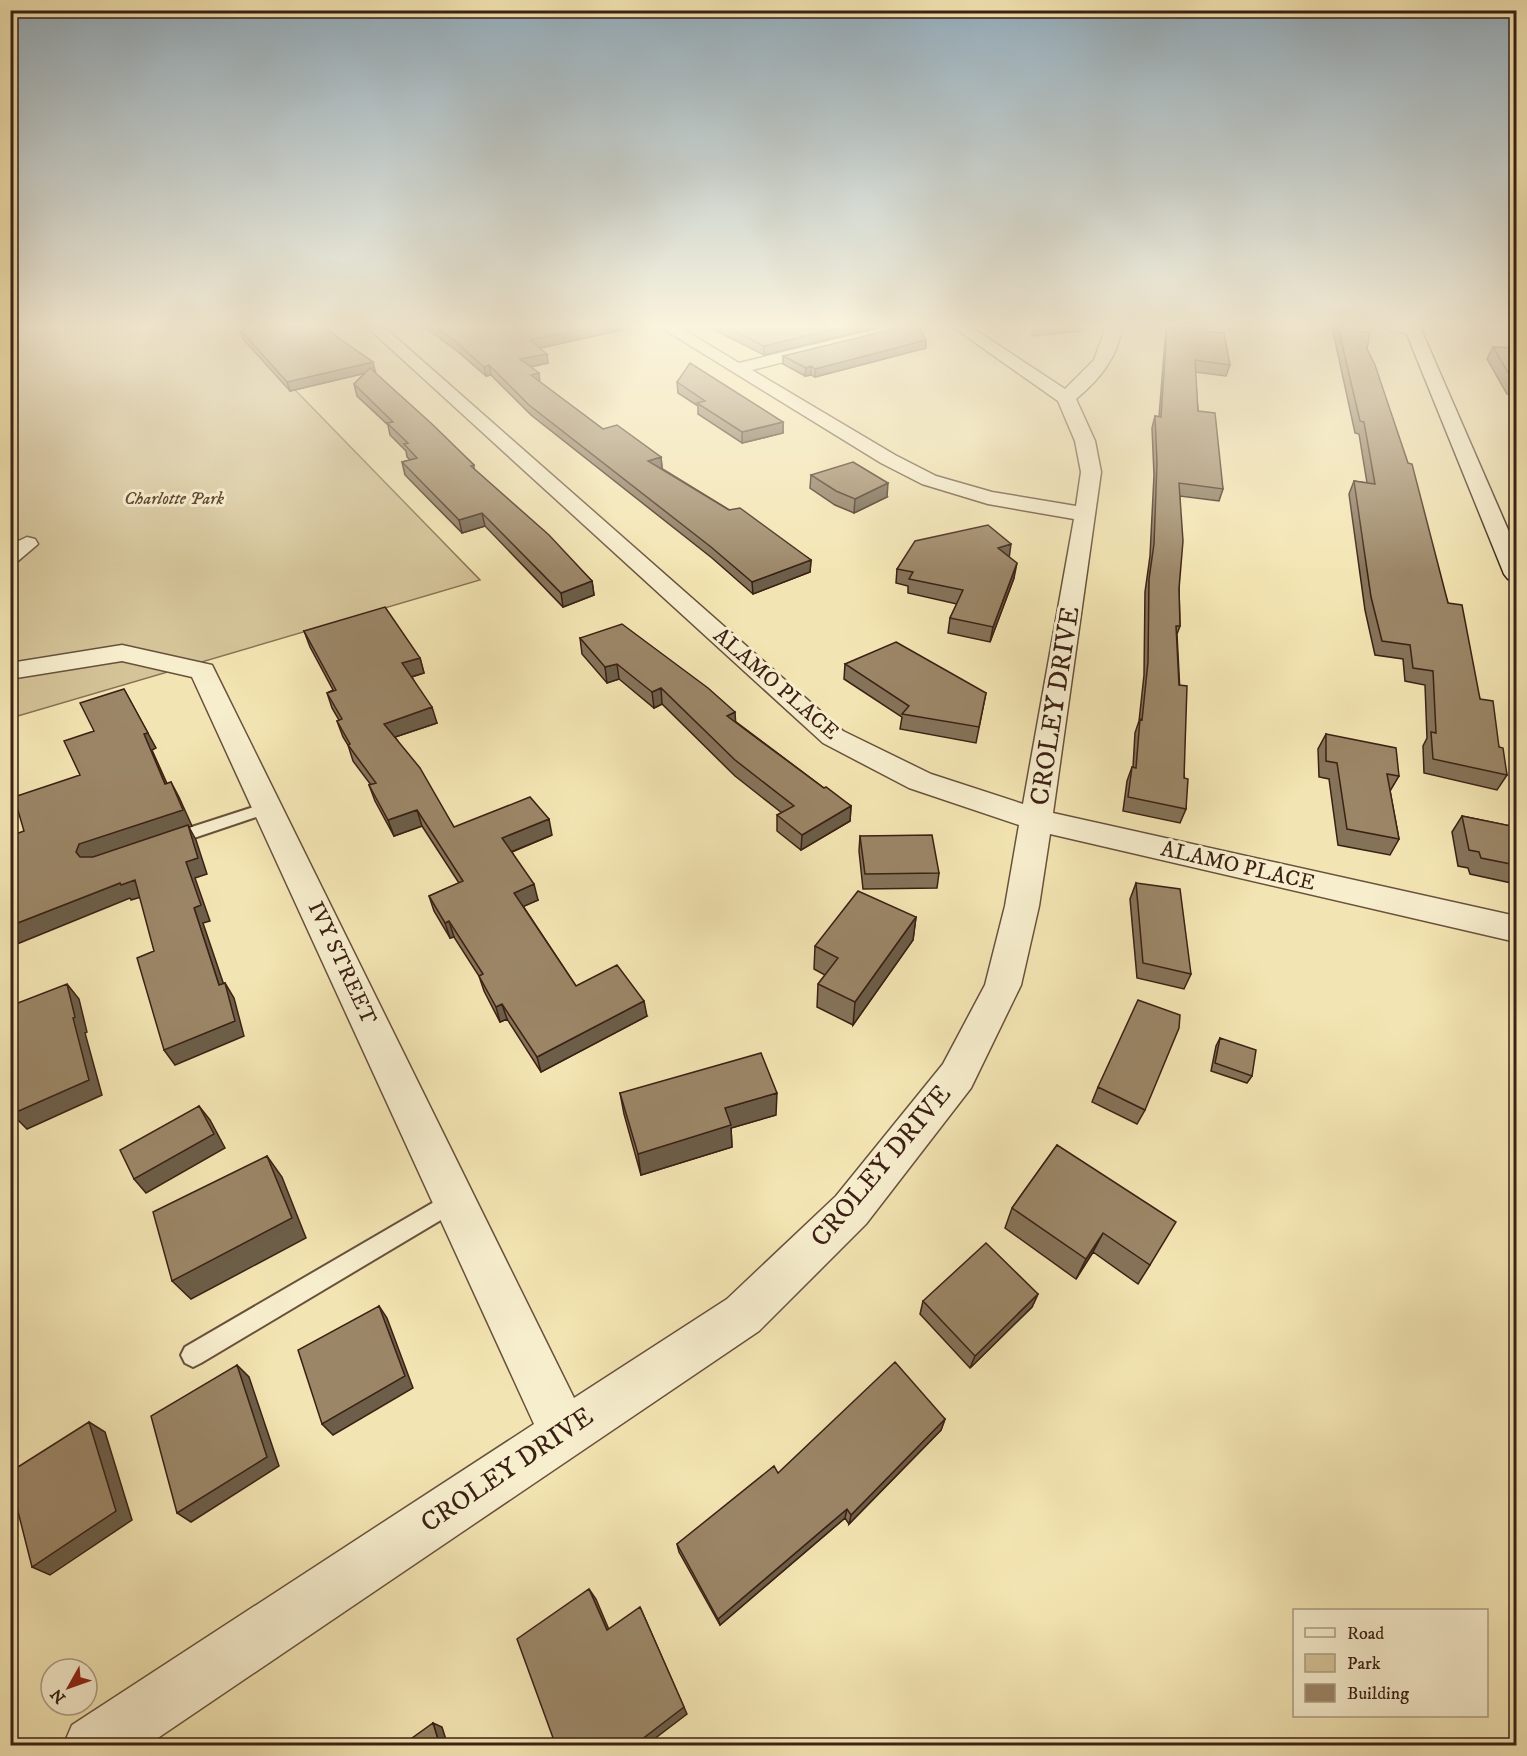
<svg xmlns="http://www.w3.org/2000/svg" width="1527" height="1756" viewBox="0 0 1527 1756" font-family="'IM FELL DW Pica',serif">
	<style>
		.green { fill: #d4c498; stroke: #887256; stroke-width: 1.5 }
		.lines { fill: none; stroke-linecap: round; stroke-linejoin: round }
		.lane-casing { stroke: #69513c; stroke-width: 4 }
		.street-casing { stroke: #69513c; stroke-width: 3 }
		.secondary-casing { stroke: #3b2014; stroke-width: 3 }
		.lane { fill: #f7eece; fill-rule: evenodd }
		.street { fill: #f7eece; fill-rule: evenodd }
		.secondary { fill: #f7eece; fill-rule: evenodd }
		.wall { fill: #857359; stroke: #3b2014; stroke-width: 1.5 }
		.shaded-wall { fill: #6c5e48; stroke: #3b2014; stroke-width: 1.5 }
		.building { fill: #9b8667; stroke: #3b2014; stroke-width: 1.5 }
		.labels { text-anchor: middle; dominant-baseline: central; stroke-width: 6; stroke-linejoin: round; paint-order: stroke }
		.far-park-label { font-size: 18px; font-style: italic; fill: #614935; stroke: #f7eece }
		.street-label { font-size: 22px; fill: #3b2014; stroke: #f7eece }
		.near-street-label { font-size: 27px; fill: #3b2014; stroke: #f7eece }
	</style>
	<rect width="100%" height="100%" fill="#f3e5b3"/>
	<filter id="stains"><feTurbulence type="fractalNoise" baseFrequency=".00333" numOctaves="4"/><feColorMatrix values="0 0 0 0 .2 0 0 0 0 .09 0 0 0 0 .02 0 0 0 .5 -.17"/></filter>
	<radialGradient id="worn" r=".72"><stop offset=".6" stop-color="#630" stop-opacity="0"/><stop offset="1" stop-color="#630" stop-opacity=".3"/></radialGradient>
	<path class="green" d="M11,327h223l246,253 -469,138z"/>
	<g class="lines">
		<g class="lane-casing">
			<path id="lane" d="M269,802l5,1 3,4 -3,4 -101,34 -6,-2 -2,-4 2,-4z
				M453,1191l8,3 3,7 -3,7 -260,155 -8,4 -8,-4 -4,-8 4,-8z"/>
		</g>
		<g class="street-casing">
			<path id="street" d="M367,327h17l459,404 88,43 92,30 51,-285 -86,-15 -66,-20 -41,-21 -221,-136h19l60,36 147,-36h26l-2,3 -158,40 143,85 41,21 56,16 84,14 5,-34 -6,-31 -17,-40 -105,-74h18l94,62 29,-29 12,-33h16c-5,31 -22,52 -46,72l19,42 6,31 -48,341 463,103v26l-466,-108 -11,72 -18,79 -50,103 -105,136 -107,107 -613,415h-83l9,-21 462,-301 -342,-747 -70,-16 -112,18v-16l112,-18 90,20 362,733 153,-99 109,-103 107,-132 42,-79 20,-79 14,-81 -110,-37 -86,-45z
				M1386,327h34l2,3 -8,5 -26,-5z
				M27,537l8,2 3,5 -20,17 -8,2v-18z"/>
		</g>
		<g class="secondary-casing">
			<path id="secondary" d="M1404,327h16l96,221v33l-8,-2 -4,-5z"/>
		</g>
		<use href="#lane" class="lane"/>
		<use href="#street" class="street"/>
		<use href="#secondary" class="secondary"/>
	</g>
	<path class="wall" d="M239,327h87l49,44h-2l101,94v4l118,112 2,14 -31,12 -78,-81 -23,7 -57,-58 -3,-13 8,-2 -3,-3 -1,-6 -16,-16 -2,-10 -31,-29 -3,-12 11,-11 -75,18 -47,-52 -3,-9h2z
		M424,327h197l1,3 -82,18 8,15 -17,4 9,15 63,47 58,28 1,11h-1l150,92 -1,12 -57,22 -41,-36 -181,-143 -40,-40 -5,1 -29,-25z
		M709,327h169l-114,28z
		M1166,327l40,4 24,34 -4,11 -31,-4 3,39 25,78 -4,12 -39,-5 -1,93 1,37 -3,8 9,175 -6,14 -57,-12 4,-30 5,-14h1l2,-34 4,-12 5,-46 1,-83 5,-36 4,-81 -2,-47 3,-12 4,1z
		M1332,327h22l13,22 81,254 32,96 19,48 8,28 -10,15 -73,-17 -1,-27 4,-8 -2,-53 -20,-4 -2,-22 -28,-4 -10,-45 -16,-116 5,-13 13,2 -8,-49 -4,-1z
		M1493,347l23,1v64l-5,-18h-4l-20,-35z
		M926,348l-111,29 -4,-2 -6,1 -22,-12v-8z
		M677,382l106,40v11l-41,10 -44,-29v-8l-20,-13z
		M811,475l76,22 -33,16 -19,-8 -25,-17z
		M1009,557l5,21 -24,64 -42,-9 2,-15 7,-14 -49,-11v-7l-12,-3 1,-14z
		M304,631l116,27 4,15 -12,4 25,46 -42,14 59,90 98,8 -40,17 26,48 -15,6 53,80 71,30 -106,56 -34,-53 -7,3 -16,-31 -5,-15 -25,-39 -4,1 -16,-27 -5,-15 30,-13 -37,-57 -28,10 -19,-35 -6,-16h2l-18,-24 -5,-16 -5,-8 -6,-16 2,-1 -7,-12 -5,-15 6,-3 -23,-43z
		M580,638l156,84 88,66 27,18 -1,15 -49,29 -24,-19v-16l5,-2 -47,-37 -73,-72 -8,4 -35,-29 -12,4 -25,-29z
		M845,664l141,29 -10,50 -76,-14 2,-12 -58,-38z
		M1326,734l73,42 -9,15 9,48 -9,16 -52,-10 -9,-66 -10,-2 -1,-28z
		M1462,816l54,11v57l-46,-10 -2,-6 -10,-2 -6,-34z
		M860,836l79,37 -2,15 -74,1 -4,-38z
		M1136,883l55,91 -7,15 -47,-11 -7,-79z
		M916,917l-3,23 -60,85 -36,-18 1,-23 7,-9 -11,-6 1,-23z
		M1220,1038l32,38 -5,7 -36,-12 5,-25z
		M1098,1087l47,23 -8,14 -45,-22z
		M620,1093l156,22 -45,13 1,19 -91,28 -17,-61z
		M1057,1145l93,120 -12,19 -45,-32 -17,27 -71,-51 7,-20z
		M1038,1294l-6,13 -62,61 -50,-54 3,-13z
		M945,1419l-4,11 -92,94 -4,-6 -125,107 -41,-73 -2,-8 101,-71z"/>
	<path class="shaded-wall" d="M594,327h27l1,3 -91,20 -1,-10z
		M843,327h35l-114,28v-9z
		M1065,327h19l-1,4 -51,5 1,-6z
		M926,340v8l-111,29v-8z
		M547,354l1,9 -27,6 -1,-10z
		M373,362l2,9 -85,20 -3,-9z
		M489,365l2,10 -5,1 -2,-9z
		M811,366v9l-6,1 1,-8z
		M539,373l1,10 -9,-8z
		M783,422v11l-41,10v-11z
		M661,457l1,11 -13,3 -1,-10z
		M888,483l-1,14 -33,16 1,-14z
		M482,513l3,13 -23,7 -3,-13z
		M1011,544l-2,15 -11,-11z
		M811,560l-1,12 -57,22 -1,-12z
		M1017,563l-3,15 -24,64 3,-15z
		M592,581l2,14 -31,12 -2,-14z
		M420,658l4,15 -17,5 -5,-15z
		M617,664l2,15 -12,4 -2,-16z
		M661,688l1,16 -8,4 -2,-16z
		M124,689l32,59 -4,2 22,49 -9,-15z
		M432,707l5,16 -48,16 -5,-15z
		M735,712l1,16 -9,-12z
		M171,782l8,15 13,29 -3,1 7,13 11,34 -12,4 15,43 -7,2 26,77 -10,-15 -25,-77 -8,-46 -100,5 -10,-15 3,-8z
		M851,806l-1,15 -49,29 1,-15z
		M417,810l5,16 -28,10 -6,-16z
		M549,819l3,16 -46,19 -4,-16z
		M135,880l9,16 -13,4 -1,-2 -118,48 -2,-2v-18l110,-43z
		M534,884l4,16 -20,9 -4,-16z
		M916,917l-3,23 -60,85 2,-23z
		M449,921l5,16 -4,1 -5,-15z
		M225,983l9,15 10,38 -69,29 -11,-15z
		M67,984l12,15 8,33 -2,1 17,62 -75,34 -15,-15 61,-96z
		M644,1001l3,15 -106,56 -4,-15z
		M502,1004l5,15 -7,3 -4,-15z
		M777,1093l-1,22 -45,13 1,19 -91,28 -3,-21 87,-46z
		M199,1106l11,14 15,28 -79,45 -12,-14z
		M267,1156l15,21 24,61 -115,61 -19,-18z
		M1103,1233l-10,19 -17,27 10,-20z
		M1038,1294l-6,13 -62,61 5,-12z
		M379,1306l8,12 26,70 -80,47 -11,-11z
		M237,1365l12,12 30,89 -88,56 -14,-9z
		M945,1419l-4,11 -92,94 2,-9z
		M89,1422l16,10 27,88 -82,55 -18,-8z
		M847,1509l-2,9 -125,107 -2,-6z
		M589,1589l7,10 17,40 -6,-9z
		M640,1607l47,107 -42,32h-12z
		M433,1723l9,4 6,19h-8z"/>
	<path class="building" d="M243,327h83l7,7 40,28 -86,20 -47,-52 6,-1z
		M435,327h159l-64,13 17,14 -27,5 19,14 -8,2 72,54 14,-4 44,32 -13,4 81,49 11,-2 71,52 -59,22 -41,-35 -182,-142 -40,-40 -5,2 -29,-26z
		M726,327h117l-79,19z
		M902,327h17l7,13 -111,29 -4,-3 -5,2 -23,-12z
		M1034,327h31l-32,3z
		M1167,327h38l1,4 18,2 6,32 -35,-5 3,51 17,2 8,76 -44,-6 4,58 -4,48 1,37h-4l3,59 8,1 -3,92 4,1 -2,30 -58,-12 4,-30 4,1 4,-49 2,1 6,-58 1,-83 5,-35 3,-81 -2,-47 6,1z
		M1338,327h16l3,4 13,2 -3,16 8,16 33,98 4,1 36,139 14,2 18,94 13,2 6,46 4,1 4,27 -74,-16 -2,-27 5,1 -3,-62 -20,-3 -3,-23 -28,-4 -11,-44 -17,-116 21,3 -11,-62 -4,-1z
		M1493,347l23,1v34l-3,-1z
		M690,363l93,59 -41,10 -45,-29 8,-2 -28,-19z
		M370,368l62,56 42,41 -3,1 78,69 43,46 -31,12 -79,-80 -23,7 -57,-58 15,-4 -13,-14 4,-1 -21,-20 6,-1 -39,-38z
		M853,462l35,21 -33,16 -19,-8 -25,-16z
		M988,525l23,19 -13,4 19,15 -24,64 -43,-9 13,-28 -54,-11 4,-7 -16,-3 18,-28z
		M385,607l35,51 -18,5 30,44 -48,17 36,44 34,59 76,-30 19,22 -47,19 32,46 -20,9 62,93 41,-21 27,36 -107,56 -35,-53 -6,3 -17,-31 4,-2 -34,-53 -4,2 -16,-27 34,-15 -46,-71 -29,10 -19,-35 7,-2 -28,-38 2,-1 -13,-23 5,-2 -15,-26 9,-3 -32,-59z
		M622,624l86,64 27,24 -8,4 97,72 2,-1 25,19 -49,29 -25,-20 17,-9 -59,-46 -74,-72 -9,4 -35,-28 -12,3 -25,-29z
		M896,642l90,51 -7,34 -77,-13 7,-8 -64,-42z
		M124,689l24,44 -4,1 21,50 6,-2 12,28 -104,34 -3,8 4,5h13l95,-32 10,33 -12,4 15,43 -7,3 25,77 6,-2 10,38 -71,29 -27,-92 17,-7 -19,-71 -14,5 -1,-2 -110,43v-90l14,-5 -10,-34 66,-22 -16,-34 30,-10 -14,-28z
		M1326,734l70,14 3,28 -12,-2 12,65 -52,-10 -10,-66 -11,-2z
		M1462,816l54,11v38l-35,-7 -2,-6 -10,-2z
		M932,835l7,38 -74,1 -5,-38z
		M1136,883l44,6 11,85 -48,-11z
		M858,891l58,26 -61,85 -37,-18 20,-26 -23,-12z
		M67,984l8,33 -2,1 16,62 -77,34 -2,-8v-100z
		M1138,1000l42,15 -1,13 -34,82 -47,-23z
		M1220,1038l36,12 -4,26 -37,-13z
		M761,1053l16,40 -52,15 6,17 -93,29 -18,-61z
		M199,1106l15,28 -80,45 -14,-29z
		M1057,1145l119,77 -26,43 -47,-32 -17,26 -74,-51z
		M267,1156l25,62 -120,63 -19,-69z
		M986,1243l52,51 -63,62 -52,-55z
		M379,1306l26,70 -83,48 -24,-74z
		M895,1362l50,57 -94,96 -4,-6 -129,110 -41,-75 97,-78 4,7z
		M237,1365l30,92 -90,56 -26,-97z
		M89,1422l27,89 -84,56 -22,-87v-8z
		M589,1589l18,41 33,-23 44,100 -51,39h-77l-39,-107z
		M433,1723l7,23h-39z"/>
	<linearGradient id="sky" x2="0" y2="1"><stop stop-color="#93adbd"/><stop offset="0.57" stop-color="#faf3dd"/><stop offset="1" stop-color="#faf3dd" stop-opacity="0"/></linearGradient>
	<rect width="1527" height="572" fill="url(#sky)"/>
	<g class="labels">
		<g class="far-park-label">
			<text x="174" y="499">Charlotte Park</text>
		</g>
		<g class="street-label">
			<text transform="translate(776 684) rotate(41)">ALAMO PLACE</text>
			<text transform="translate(1238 866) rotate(13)">ALAMO PLACE</text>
			<text transform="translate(342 963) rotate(65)">IVY STREET</text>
		</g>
		<g class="near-street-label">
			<text transform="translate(1055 706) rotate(-81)">CROLEY DRIVE</text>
			<text transform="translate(881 1166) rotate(-50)">CROLEY DRIVE</text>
			<text transform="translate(507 1470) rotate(-34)">CROLEY DRIVE</text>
		</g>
	</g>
	<rect width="1527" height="1756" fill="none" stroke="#f3e5b3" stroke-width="36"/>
	<rect x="12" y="12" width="1503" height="1732" fill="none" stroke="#3b2014" stroke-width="3"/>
	<rect x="18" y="18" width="1491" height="1720" fill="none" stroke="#3b2014" stroke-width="1.5"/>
	<rect x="1293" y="1609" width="195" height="108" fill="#f7eece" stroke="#ac9c84" stroke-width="1.5"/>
	<rect x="1305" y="1628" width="30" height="9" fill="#f7eece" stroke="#ac9c84" stroke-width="1.5"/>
	<text x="1347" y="1639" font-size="18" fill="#3b2014">Road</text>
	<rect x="1305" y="1654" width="30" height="18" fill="#d4c498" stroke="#ac9c84" stroke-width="1.5"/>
	<text x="1347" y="1669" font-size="18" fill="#3b2014">Park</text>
	<rect x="1305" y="1684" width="30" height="18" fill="#9b8667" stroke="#ac9c84" stroke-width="1.5"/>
	<text x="1347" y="1699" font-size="18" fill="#3b2014">Building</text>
	<g transform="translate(69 1687) rotate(230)"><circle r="28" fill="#f7eece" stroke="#ac9c84" stroke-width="1.5"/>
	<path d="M0-4.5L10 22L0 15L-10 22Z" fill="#8f2418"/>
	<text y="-9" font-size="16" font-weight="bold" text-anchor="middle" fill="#3b2014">N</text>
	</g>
	<rect width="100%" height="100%" filter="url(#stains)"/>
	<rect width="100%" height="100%" fill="url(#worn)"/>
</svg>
